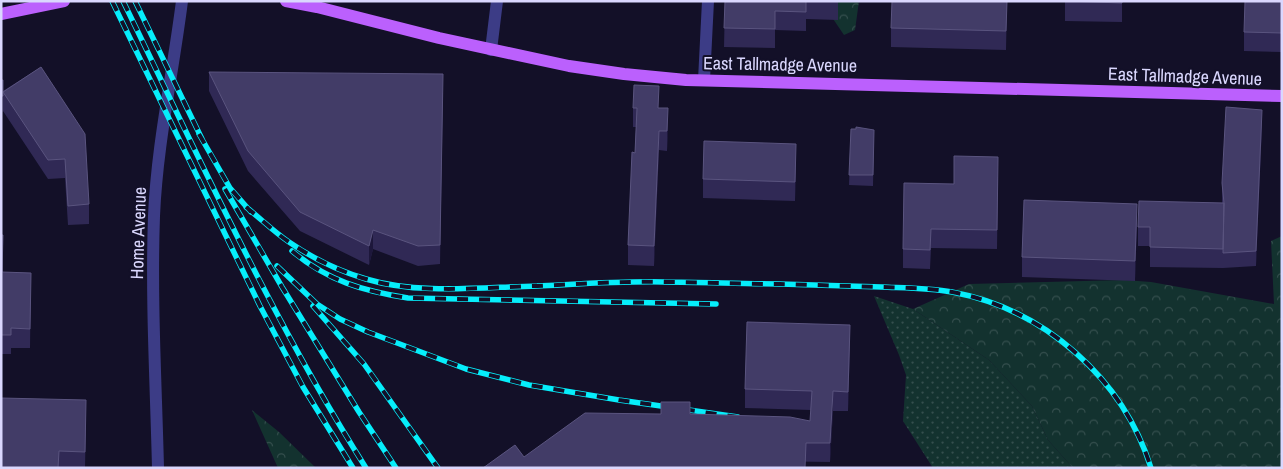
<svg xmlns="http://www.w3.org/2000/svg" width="1283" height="469" viewBox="0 0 1283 469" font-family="'Archivo Narrow',sans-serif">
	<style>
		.grass { fill: url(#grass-dots) }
		.forest { fill: url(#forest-crowns) }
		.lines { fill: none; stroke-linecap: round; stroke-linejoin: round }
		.minor { stroke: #3c3c86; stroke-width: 12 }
		.tertiary { stroke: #3c3c86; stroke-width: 12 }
		.primary { stroke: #bb60fd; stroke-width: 12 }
		.rail-casing { stroke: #06eefb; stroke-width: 5.5 }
		.rail { stroke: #131028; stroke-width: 4; stroke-dasharray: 11; stroke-linecap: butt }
		.wall { fill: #302955 }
		.shaded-wall { fill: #1d173b }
		.building { fill: #423c67; stroke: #5a547f }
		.labels { text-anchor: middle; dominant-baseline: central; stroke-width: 4; stroke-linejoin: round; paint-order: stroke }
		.street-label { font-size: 18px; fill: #dad7fe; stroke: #131028 }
	</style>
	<defs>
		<pattern id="grass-dots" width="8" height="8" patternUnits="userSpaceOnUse" patternTransform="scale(1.25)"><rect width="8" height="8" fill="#13322f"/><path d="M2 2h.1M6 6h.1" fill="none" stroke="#354f4e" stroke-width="1.8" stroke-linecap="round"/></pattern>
		<pattern id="forest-crowns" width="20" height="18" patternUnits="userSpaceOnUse" patternTransform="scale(1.25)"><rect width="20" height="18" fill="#13322f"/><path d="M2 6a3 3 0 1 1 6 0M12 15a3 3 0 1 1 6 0" fill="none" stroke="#354f4e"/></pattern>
	</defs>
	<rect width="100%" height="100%" fill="#131028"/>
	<path class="grass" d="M874,296l39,13 76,51 43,46 16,34 25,28h-140l-30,-47 3,-46 -7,-20z"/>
	<path class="forest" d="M821,1h38l-4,29 -11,5z
		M1282,236v232h-209l-25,-28 -16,-34 -43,-46 -76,-51 56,-25 155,-4 27,2 123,22 -3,-63z
		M252,410l27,22 37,36h-38z"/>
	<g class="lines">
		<path class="minor" d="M491,50l6,-49
			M704,80l4,-79"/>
		<path class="tertiary" d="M158,468c-2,-84 -7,-168 -4,-252 3,-72 19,-143 28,-215"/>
		<path class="primary" d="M286,1l31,6 122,31 130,28 55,8 62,6 596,16
			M1,14l63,-13"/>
		<g class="rail-casing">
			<path id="rail" d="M112,1l148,305 43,81 50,81
				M123,1c77,158 149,319 243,467
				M135,1l67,138
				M199,134l31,54 21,24
				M225,189l57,98 77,125 37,56
				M246,207c14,11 28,25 43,35 23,16 50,29 77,37 53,16 117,8 171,7 43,-2 85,-5 127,-4 39,0 78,2 116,2 34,1 68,2 102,3 23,1 47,1 70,5 92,17 171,86 199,176
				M292,251c36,30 71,40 116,47l308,6
				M277,266l40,38 23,15 28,13 98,37 63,16 90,15 119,17
				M313,306l51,58 74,104"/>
		</g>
		<use href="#rail" class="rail"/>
	</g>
	<path class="wall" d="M725,1h113v19l-32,-1v12l-31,-1v18l-51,-1z
		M1007,1l-1,49 -115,-3v-19z
		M1065,1h57v21l-57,-1z
		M1282,1v51l-38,-1v-19z
		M41,67l48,137v20l-21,1 -3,-47 -17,1 -45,-68 -2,1v-32l2,11z
		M209,72l234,21 -3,171 -22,2 -45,-17 -4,16 -69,-34 -52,-60 -39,-80z
		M633,108h26l9,19 -1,24 -8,-1 -5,116 -26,-1v-20l7,-92 1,-26h-3z
		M1262,125l-6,141 -33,2 -73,-1v-21h-12v-19l84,-24v-20z
		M851,129l23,1 -1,56 -24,-1z
		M796,163l-1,38 -92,-3v-19z
		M998,177l-1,72 -66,-1 -1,21 -27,-1v-19l51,-65z
		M1137,223l-2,58 -113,-4v-20z
		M1,235l2,37 28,1 -1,75h-19v6h-10z
		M850,344l-2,67h-15l-3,51 -306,-5 137,-43h29l120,7 1,-11 -66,-2v-19z
		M86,419l-1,49h-84z"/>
	<path class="shaded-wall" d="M1,96h2v15l-2,1z
		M668,108v19l-1,24v-20z
		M1262,110v15l-6,141v-15z
		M659,131v19l-5,116v-20z
		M796,144v19l-1,38v-19z
		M1137,204v19l-2,58v-20z
		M373,230v19l-4,16v-19z
		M850,325v19l-2,67v-19z
		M833,391v20l-3,51v-19z"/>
	<path class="building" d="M725,1h81v11l-31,-1v18l-51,-1z
		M892,1h115l-1,30 -115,-3z
		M1065,1h57v2z
		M1245,1h37v32l-38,-1z
		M41,67l44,67 4,70 -21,2 -3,-47 -17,1 -45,-68z
		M209,72l234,2 -3,171 -22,1 -45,-16 -4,16 -69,-34 -52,-61z
		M1,80h2v16h-2z
		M634,85l25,1 -1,22h10l-1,23h-8l-5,115 -26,-1 4,-93 3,1 2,-45h-4z
		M1226,107l36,3 -6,141 -33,2 1,-50 -2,-20z
		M856,127l18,3 -1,45h-24l2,-46h5z
		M704,141l92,3 -1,38 -92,-3z
		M954,156l44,1 -1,73 -66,-1 -1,21 -27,-1 1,-66 50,1z
		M1024,200l113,4 -2,57 -113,-4z
		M1139,201l85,2 -1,46 -73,-2v-20h-12z
		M1,235h2l-1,37 29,1 -1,56 -19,-1v7h-10z
		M747,322l103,3 -2,67 -15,-1 -3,52h-24l-1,25h-322l32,-23 9,12 61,-44 76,1v-12h29v12l100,3 20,4 2,-30 -67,-2z
		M1,398l85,2 -1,52 -26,-1 -1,17h-57z"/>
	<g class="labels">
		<g class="street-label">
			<text transform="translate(780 64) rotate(1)">East Tallmadge Avenue</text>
			<text transform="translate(1185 76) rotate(2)">East Tallmadge Avenue</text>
			<text transform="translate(138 233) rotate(-88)">Home Avenue</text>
		</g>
	</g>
	<rect width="1283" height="469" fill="none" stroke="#dad7fe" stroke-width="5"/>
</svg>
